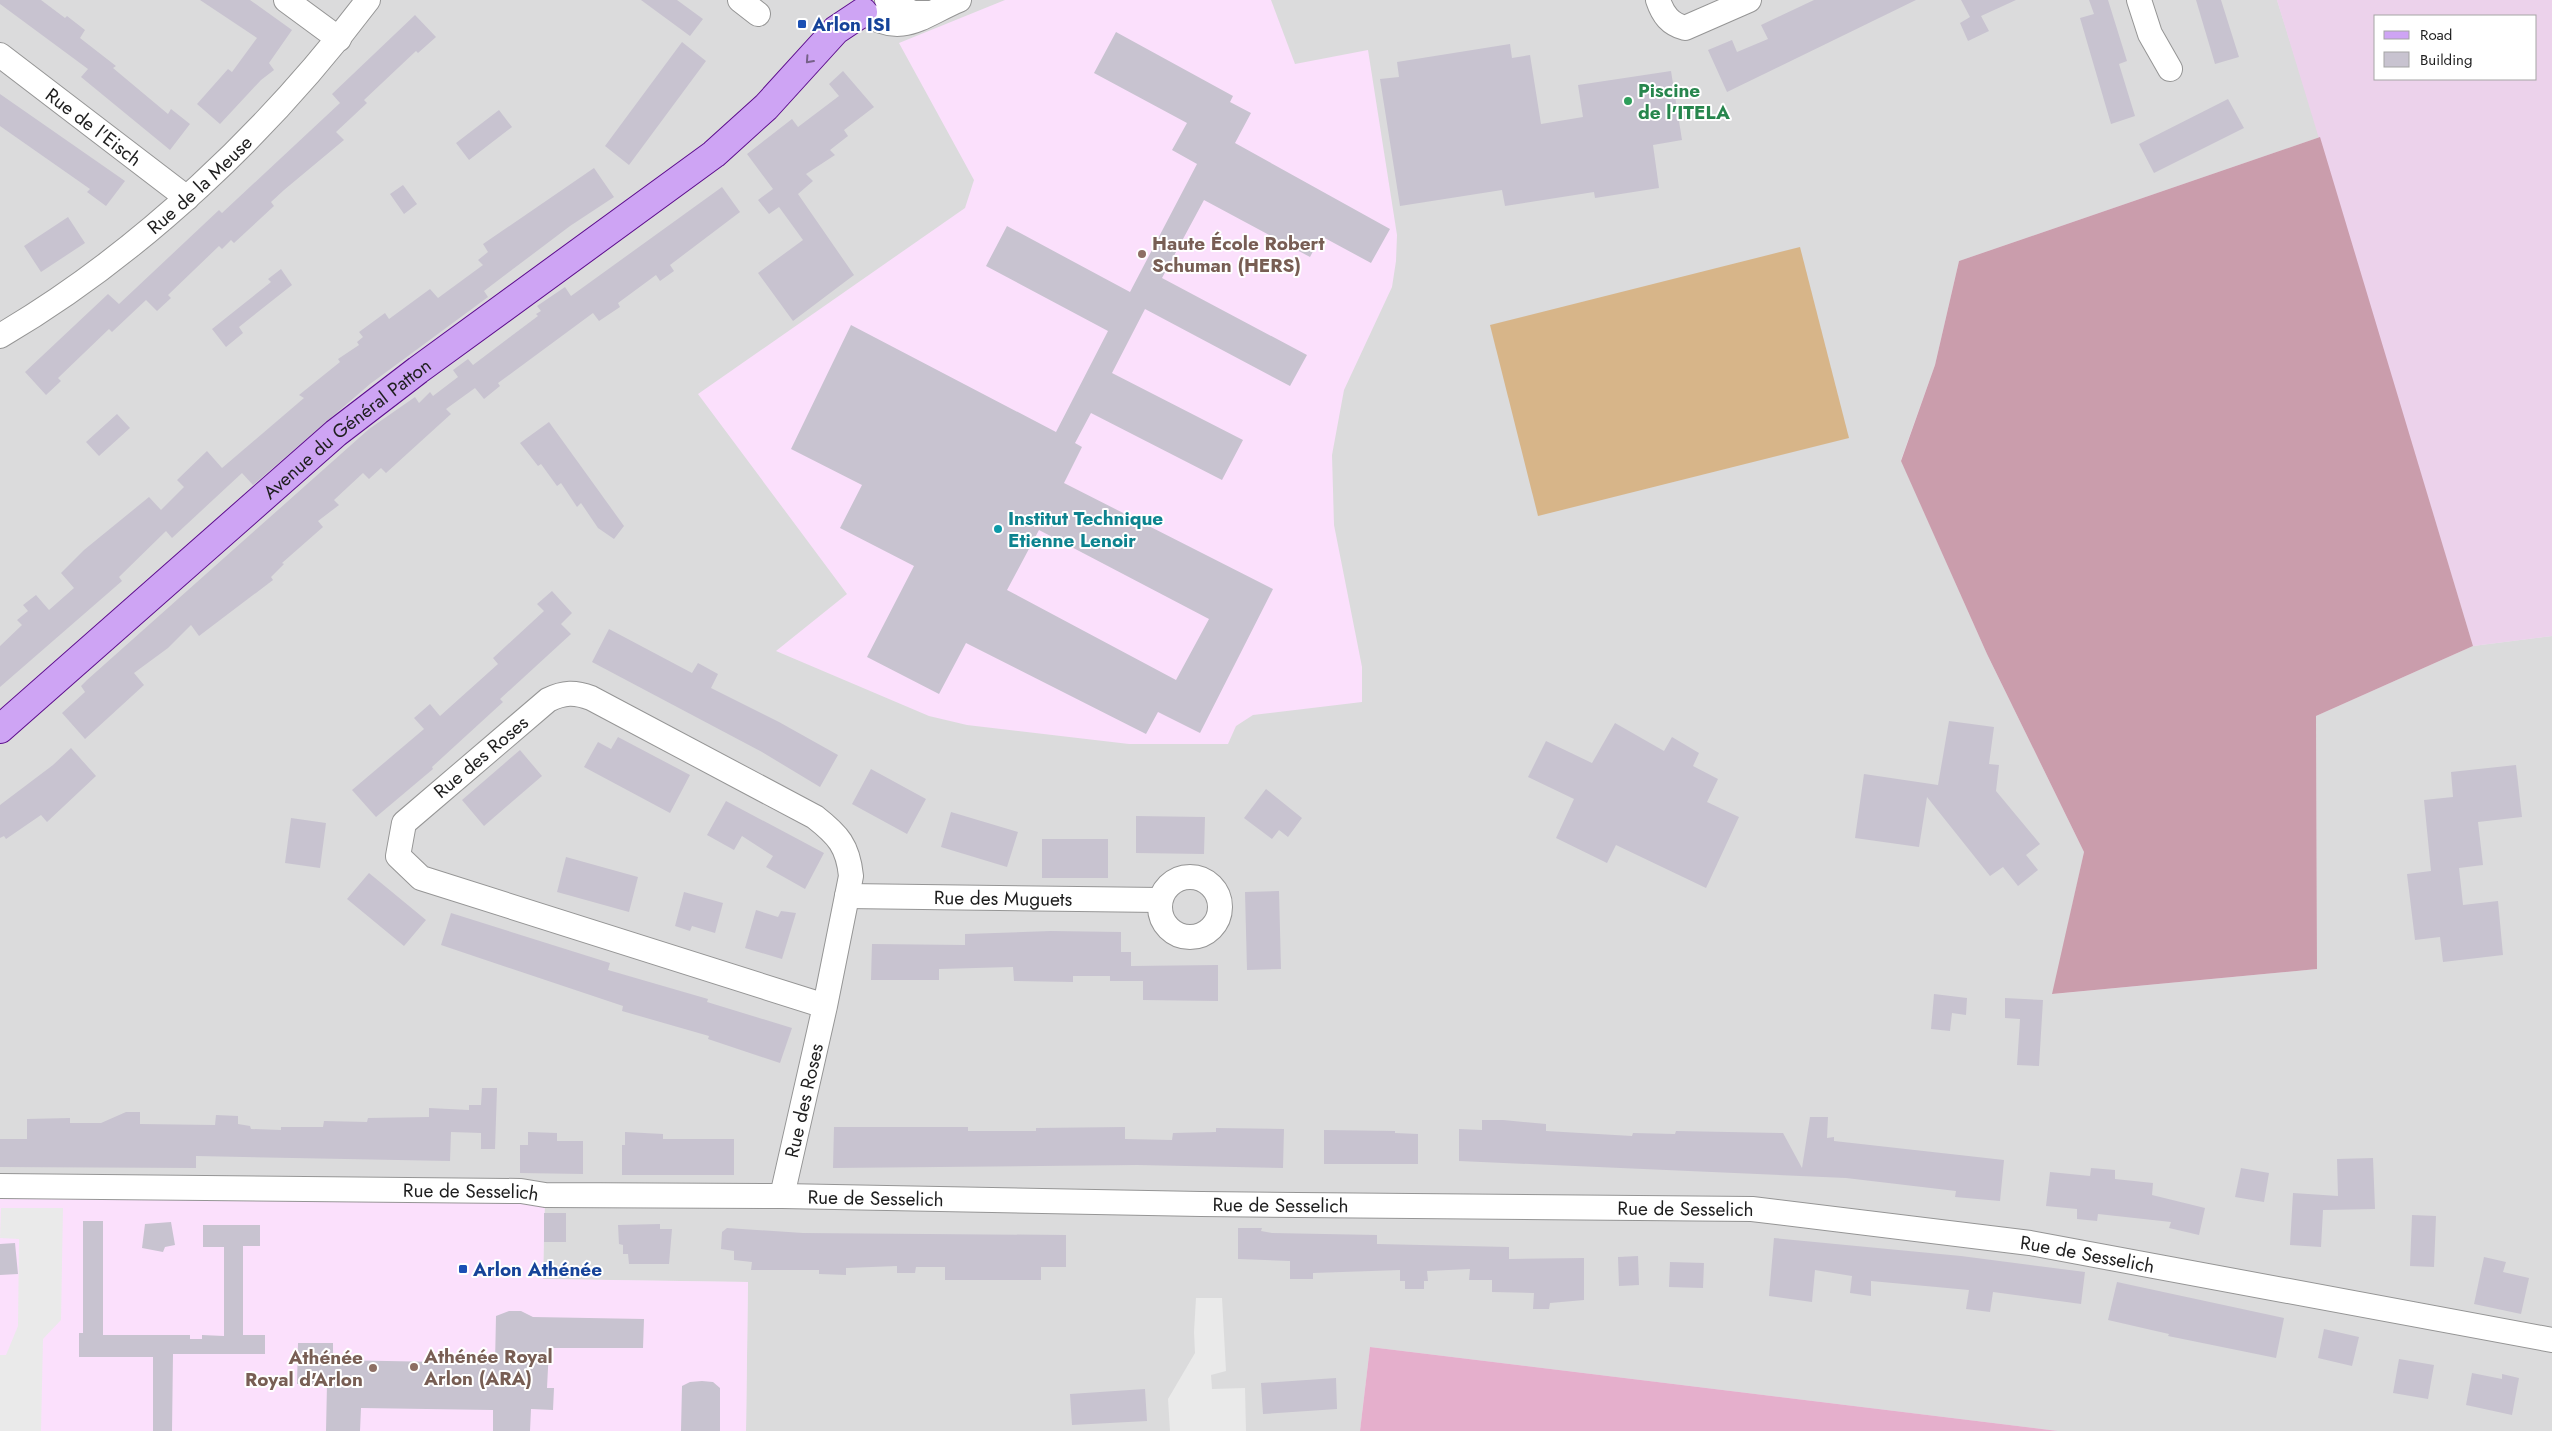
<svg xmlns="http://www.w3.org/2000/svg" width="2552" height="1431" viewBox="0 0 2552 1431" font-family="Jost,sans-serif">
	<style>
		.residential { fill: #dbdbdc }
		.education { fill: #fbe0fc }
		.farmland { fill: #ecd2eb; fill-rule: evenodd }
		.grass { fill: #e5afcc }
		.forest { fill: #ca9dac }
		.pitch { fill: #d7b589 }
		.parking { fill: #eaeaea }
		.building { fill: #c8c3d0; fill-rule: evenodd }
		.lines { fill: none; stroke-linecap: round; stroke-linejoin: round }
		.minor-casing { stroke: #959595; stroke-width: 26 }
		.major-casing { stroke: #5c0c8c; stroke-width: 30 }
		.minor { stroke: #fff; stroke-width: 24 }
		.major { stroke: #cea4f4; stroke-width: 28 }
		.oneway { stroke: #766189 }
		.transit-dot { fill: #1a4fb4; stroke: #fff; stroke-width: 2 }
		.leisure-dot { fill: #2e9e5b; stroke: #fff; stroke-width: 2 }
		.education-dot { fill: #8d6e63; stroke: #fff; stroke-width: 2 }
		.culture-dot { fill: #0f9aa8; stroke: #fff; stroke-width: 2 }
		.labels { text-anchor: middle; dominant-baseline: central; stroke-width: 4; stroke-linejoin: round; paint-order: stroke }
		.transit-label { font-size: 19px; font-weight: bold; fill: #164399; stroke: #fff; text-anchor: start }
		.leisure-label { font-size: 19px; font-weight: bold; fill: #27864d; stroke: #fff; text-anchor: start }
		.street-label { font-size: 19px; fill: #1e1e1e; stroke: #fff }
		.education-label { font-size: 19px; font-weight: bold; fill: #785e54; stroke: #fff; text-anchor: start }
		.culture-label { font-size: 19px; font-weight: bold; fill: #0d838f; stroke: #fff; text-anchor: start }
	</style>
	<rect width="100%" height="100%" fill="#ebe5ee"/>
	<path class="residential" d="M0,0h2277l43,137 -361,124 -24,104 -34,95 86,194 97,198 -31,142 264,-25 -1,-253 157,-70 79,-10v795h-494l-688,-84 -10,84h-614l2,-149 -205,-3 2,-84 -545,-9z"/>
	<path class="education" d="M1005,0h266l24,64 73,-14 29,185 -1,26 -4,26 -48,103 -12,65 2,70 28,142v35l-109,13 -17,11 -8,18h-99l-162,-19 -38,-9 -153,-65 71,-57 -149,-200 267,-186 9,-28 -75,-137z
		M0,1186l545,9 -2,84 205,3 -2,149h-746z"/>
	<path class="farmland" d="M2277,0h275v636l-79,10zM2376,16h160v63h-160z"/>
	<path class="grass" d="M1370,1347l688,84h-698z"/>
	<path class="forest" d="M2320,137l153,509 -157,70 1,253 -265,25 32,-142 -97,-198 -86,-193 34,-96 24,-104z"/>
	<path class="pitch" d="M1800,247l49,191 -311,78 -48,-191z"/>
	<path class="parking" d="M1,1208h62l-2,112 -18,19 -2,92h-41v-76h6l12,-29 1,-87 -19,-1z
		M1196,1298h26l4,73 -15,4 1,14 33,-1 1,43h-76l-2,-32 27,-46 -1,-21z"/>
	<path class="building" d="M0,0h41l24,18 2,-2 18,14 -5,8 36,28 -3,2 55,46 3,-5 19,15 -20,26 -89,-73 7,-8 -88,-65z
		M200,0h50l42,30 -23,33 5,7 -13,10 -41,44 -23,-20 31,-35 4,3 25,-34z
		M641,0h36l26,19 -13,17z
		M1814,0h102l-189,92 -19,-42 24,-10 5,12 31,-13 -7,-14z
		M1961,0h55l-35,16 8,15 -21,10 -8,-18 10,-6z
		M2089,0h19l19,61 -8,3 16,52 -24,8 -31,-106 14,-4z
		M2196,0h25l18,57 -24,7z
		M415,15l21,22 -18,16 -2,-2 -52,49 3,3 -31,29 8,8 -60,50 -13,12 3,4 -40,37 -3,-3 -9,9 -3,-3 -51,49 3,3 -14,13 -11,-11 -34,32 -3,-3 -51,49 3,3 -15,14 -21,-23 83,-78 11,10 100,-94 3,3 118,-110 -8,-9z
		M1116,32l117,64 -3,6 21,11 -16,30 155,86 -19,34 -50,-27 -11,21 -106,-57 -42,78 145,77 -17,31 -145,-77 -33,64 131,67 -21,40 -131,-67 -16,30 7,4 -18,36 209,106 -73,144 -42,-21 -12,22 -180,-91 -27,51 -72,-37 47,-91 -74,-38 22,-43 -71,-36 60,-124 205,107 52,-101 -122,-65 21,-40 123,66 67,-128 -25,-14 15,-27 -93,-50zM1039,530l170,89 -33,61 -169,-90z
		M682,42l24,19 -77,104 -24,-19z
		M1510,44l2,14 18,-3 11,69 42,-7 -5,-32 93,-14 11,69 -29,5 6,43 -64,10 -1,-6 -89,14 -3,-16 -102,16 -20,-127 19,-2 -2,-15z
		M843,71l31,36 -30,23 4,6 -18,14 5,5 -29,19 7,7 -15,13 56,81 -61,46 -35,-48 45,-33 -24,-33 -10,7 -11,-14 15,-11 -26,-35 45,-35 6,8 41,-31 -10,-12z
		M0,94l125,87 -19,25 -19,-14 3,-3 -90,-63z
		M2228,99l16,29 -90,45 -15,-29z
		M499,110l13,17 -43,33 -13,-17z
		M594,168l20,29 -44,29 -86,65 4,6 -118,87 -117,101 -11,-12 -70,65 -6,-7 -47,46 3,4 -122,106v-41l22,-21 -5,-5 11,-9 -5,-6 13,-10 13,15 25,-22 -13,-15 23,-23 65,-53 12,13 23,-23 -7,-7 30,-29 15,17 82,-70 -5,-3 41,-33 -2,-3 21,-14 -2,-3 6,-5 -4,-5 26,-19 4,6 41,-30 8,9 45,-33 -5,-5 10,-8 -5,-8z
		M403,185l14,19 -13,10 -14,-20z
		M722,187l18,25 -70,53 4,6 -14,10 -4,-6 -38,28 2,4 -21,14 -6,-8 -95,70 2,3 -16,13 -9,-11 -29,21 5,5 -65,59 -5,-5 -12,11 -6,-6 -29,27 5,5 -21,16 5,6 -41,36 2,1 -13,13 2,3 -74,56 -8,-11 -23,23 -34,25 10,12 -59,54 -23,-26 23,-21 -4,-6 6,-6 282,-251 46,-32 4,6 11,-11 3,4 25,-19 -5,-7 15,-11 5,6 65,-49 -2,-2 5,-3 -4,-5 28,-19 6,9z
		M68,217l17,26 -44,29 -17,-26z
		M281,269l11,16 -53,42 4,6 -17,14 -14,-18 59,-47 -3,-3z
		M117,414l13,14 -31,28 -13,-14z
		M549,422l75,104 -10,13 -16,-11 -17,-25 -4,4 -16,-24 -4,3 -16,-22 -3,2 -18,-23z
		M552,591l20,22 -11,11 10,10 -71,65 3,3 -71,65 1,2 -57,48 -24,-27 72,-61 -10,-11 16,-14 10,12 58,-52 -5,-6 51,-47 -7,-7z
		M609,629l83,44 6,-10 20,11 -7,14 68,34 59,33 -18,32 -58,-35 -170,-90z
		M1949,721l45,6 -5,37 10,1 -3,26 44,53 -14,11 12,15 -20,16 -15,-19 -13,9 -63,-79 -8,50 -64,-9 9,-64 74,11z
		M1615,723l49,28 8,-14 27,16 -6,13 25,13 -11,23 32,15 -33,71 -90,-43 -9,18 -51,-25 18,-39 -46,-22 18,-36 46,22z
		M618,737l72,38 -20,38 -86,-46 14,-25 13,7z
		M71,748l25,28 -49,46 -6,-7 -35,24 -2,-3 -4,2v-33l53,-40z
		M520,750l22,26 -58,50 -22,-26z
		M2516,765l6,52 -44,5 5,43 -24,3 4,37 35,-4 5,54 -60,7 -3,-25 -25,3 -8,-66 24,-3 -7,-71 29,-3 -2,-25z
		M871,769l55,30 -19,35 -55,-30z
		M1266,789l36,29 -14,19 -9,-7 -7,9 -28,-21z
		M726,801l98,52 -19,36 -39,-22 7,-11 -31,-20 -8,14 -27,-15z
		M951,812l67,20 -11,35 -66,-20z
		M1136,816l69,1 -1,37 -68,-1z
		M291,818l35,5 -6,45 -35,-5z
		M1042,839h66v39h-66z
		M566,857l72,20 -9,35 -72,-20z
		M369,873l57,47 -22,26 -57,-47z
		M1279,891l2,78 -34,1 -2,-78z
		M684,892l39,11 -8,30 -23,-7 -2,5 -15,-5z
		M756,910l22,7 3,-6 15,2 -14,46 -37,-11z
		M451,913l159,50 -2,7 100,29 -1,3 85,26 -12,35 -72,-24 1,-3 -87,-25 1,-5 -182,-61z
		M1051,931l70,1v20h10v14l87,-1v36l-75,-1v-19h-33v-5h-37v6l-59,-1 -1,-14 -74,2v11h-68l1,-36 93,1v-11z
		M1934,994l33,4 -1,17 -14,-2 -2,18 -19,-2z
		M2005,998l38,2 -4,66 -22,-1 3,-46 -15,-1z
		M482,1088h15l-2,61h-14v-16l-30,-1 -1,29 -254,-5v12l-196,-1v-28h27v-20l43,-1v5h31l25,-11h14v12l75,1 1,-10 22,1v8l12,2 1,3 30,1v-3h42l1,-6 43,1 1,-4 61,-1v-9l40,2v-5h12z
		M1810,1117h18l-1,21 7,-1v4l170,19 -4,41 -45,-4 1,-6 -110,-13 -387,-17v-32l23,1v-10h21l43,4v7l86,5 1,-3 42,1 1,-3 107,2 19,35z
		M834,1127h134v4h68v-3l89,-1v12l47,1 1,-7 43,-1v-4l68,1 -1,39 -146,-3 -304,3z
		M1324,1130l71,1v2l23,1v30h-94z
		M528,1132l29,1v8h26v33l-63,-1v-28h8z
		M625,1132l38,2v5h71v36h-112v-30h3z
		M2373,1158l2,51 -52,1 -2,37 -31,-2 3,-52 45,3 -1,-37z
		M2091,1168l24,2v9l38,4 -1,12 53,13 -6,27 -30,-7 2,-6 -73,-8 -1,7 -20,-2v-10l-31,-3 4,-34 40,4z
		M2241,1168l28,5 -5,29 -29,-5z
		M544,1213h22v29h-22z
		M2412,1215l24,1 -2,51 -24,-1z
		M83,1221h20v114h87v4h12v-4l22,1v-89h-21v-22h57v21h-17v89h22v19h-92l-1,77h-19v-74h-74v-24h4z
		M171,1222l4,23 -10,2 -2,5 -21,-4 3,-24z
		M660,1224v5h12l-3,35h-40l-1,-10h-5v-9l-4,-1 -1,-19z
		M727,1228l76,5 263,2v32h-25v13h-96v-13h-29l-1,6h-18v-7l-51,2v7l-27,-1v-4h-68l1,-8 -18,-2v-9l-13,-2 1,-17z
		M1238,1228h24l-1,3 11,2 105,2v9l132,3v12l75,-1v42l-34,3 -1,6h-16l1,-16 -42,-1v-12h-23l1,-11 -43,2 1,10h-4v8h-19v-8h-5v-11l-87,3v6h-23v-18l-52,-2z
		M1774,1238l187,18 124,16 -4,32 -88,-12 -3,20 -24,-3 3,-19 -98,-9v15l-21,-3 2,-17 -37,-6 -3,32 -43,-6z
		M15,1243l3,31 -18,1v-31z
		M1638,1256l1,29 -20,1 -1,-29z
		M2484,1257l22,5 -3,10 26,6 -8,36 -47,-10z
		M1670,1262l34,1 -1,25 -34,-1z
		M2117,1282l167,36 -8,40 -108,-22 1,-2 -61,-14z
		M509,1311h12l12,6 111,2 -1,29h-94l-2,40h7l-1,22 -22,-1 -1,22h-37v-21l-132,-2 -1,23h-34l1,-47h-30l1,-41h35v17l162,3 1,-47z
		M2324,1329l35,8 -7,29 -34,-8z
		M2399,1359l35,6 -6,34 -35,-6z
		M2472,1373l30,6v-5l17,4 -7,37 -46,-10z
		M1336,1378l1,31 -74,5 -2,-31z
		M702,1381l11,1 7,6v43h-39l1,-45 8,-4z
		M1145,1389l2,32 -75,4 -2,-31z"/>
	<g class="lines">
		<g class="minor-casing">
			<g id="minor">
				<path d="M286,0l53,39"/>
				<path d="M740,0l18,14"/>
				<path d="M887,0l24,12 19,1"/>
				<path d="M1658,0c5,15 12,24 27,28l64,-28"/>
				<path d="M2139,0l11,34 20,35"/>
				<path d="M863,12c39,26 58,4 96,-12"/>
				<path id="s1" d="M0,55l187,143"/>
				<path id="s2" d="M0,336c140,-82 271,-207 368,-336"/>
				<circle cx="1190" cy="907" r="30"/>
				<path id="s3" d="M847,896l313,4"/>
				<path id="s4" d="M0,1186l521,5 24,4 237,1 419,8 551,5 278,34 522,97"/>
				<path id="s5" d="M782,1196l43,-190 26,-130c-3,-30 -13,-41 -36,-59l-224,-119c-16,-6 -27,-6 -43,2l-144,123 -6,33 23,22 404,128"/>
			</g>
		</g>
		<g class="major-casing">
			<g id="major">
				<path id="s6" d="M0,729l336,-296 82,-63 296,-216 52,-47 70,-77 27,-18"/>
			</g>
		</g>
		<use href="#minor" class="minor"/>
		<use href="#major" class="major"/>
	</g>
	<defs><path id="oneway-chevron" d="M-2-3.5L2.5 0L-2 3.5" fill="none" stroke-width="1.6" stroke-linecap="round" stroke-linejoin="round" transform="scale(1.25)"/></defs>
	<use class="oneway" href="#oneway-chevron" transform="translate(809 60) rotate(132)"/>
	<g class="transit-dot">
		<rect x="797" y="19" width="10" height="10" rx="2.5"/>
		<rect x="458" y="1264" width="10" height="10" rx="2.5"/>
	</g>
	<circle class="leisure-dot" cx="1628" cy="101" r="5"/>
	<g class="education-dot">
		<circle cx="1142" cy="254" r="5"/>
		<circle cx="414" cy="1367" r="5"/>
		<circle cx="373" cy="1368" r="5"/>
	</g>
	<circle class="culture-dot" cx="998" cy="529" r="5"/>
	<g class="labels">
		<g class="transit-label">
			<text x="812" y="24">Arlon ISI</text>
			<text x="473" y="1269">Arlon Athénée</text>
		</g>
		<g class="leisure-label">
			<text x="1638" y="90">Piscine<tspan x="1638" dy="22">de l'ITELA</tspan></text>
		</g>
		<g class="street-label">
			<text stroke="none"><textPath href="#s1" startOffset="118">Rue de l'Eisch</textPath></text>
			<text stroke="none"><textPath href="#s2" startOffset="251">Rue de la Meuse</textPath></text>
			<text stroke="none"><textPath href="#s6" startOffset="459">Avenue du Général Patton</textPath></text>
			<text transform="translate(481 757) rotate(-40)">Rue des Roses</text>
			<text stroke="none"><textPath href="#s3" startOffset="156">Rue des Muguets</textPath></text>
			<text stroke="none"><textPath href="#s5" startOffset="98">Rue des Roses</textPath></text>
			<text stroke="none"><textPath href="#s4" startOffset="471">Rue de Sesselich</textPath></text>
			<text stroke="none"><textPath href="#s4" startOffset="876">Rue de Sesselich</textPath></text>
			<text stroke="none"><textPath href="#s4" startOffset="1281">Rue de Sesselich</textPath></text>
			<text stroke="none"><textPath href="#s4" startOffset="1686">Rue de Sesselich</textPath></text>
			<text stroke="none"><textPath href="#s4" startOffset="2091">Rue de Sesselich</textPath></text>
		</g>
		<g class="education-label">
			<text x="1152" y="243">Haute École Robert<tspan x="1152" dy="22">Schuman (HERS)</tspan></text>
			<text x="424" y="1356">Athénée Royal<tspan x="424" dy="22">Arlon (ARA)</tspan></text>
			<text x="363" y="1357" text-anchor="end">Athénée<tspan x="363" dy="22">Royal d'Arlon</tspan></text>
		</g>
		<g class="culture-label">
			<text x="1008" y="518">Institut Technique<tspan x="1008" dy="22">Etienne Lenoir</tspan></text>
		</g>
	</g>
	<rect x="2374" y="15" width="162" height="65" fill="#ffffff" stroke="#a5a5a5"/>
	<rect x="2384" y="31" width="25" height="8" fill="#cea4f4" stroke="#a5a5a5"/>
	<text x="2420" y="40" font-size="15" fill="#1e1e1e">Road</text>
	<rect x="2384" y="52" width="25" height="15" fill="#c8c3d0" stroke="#a5a5a5"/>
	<text x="2420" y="65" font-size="15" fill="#1e1e1e">Building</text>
</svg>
